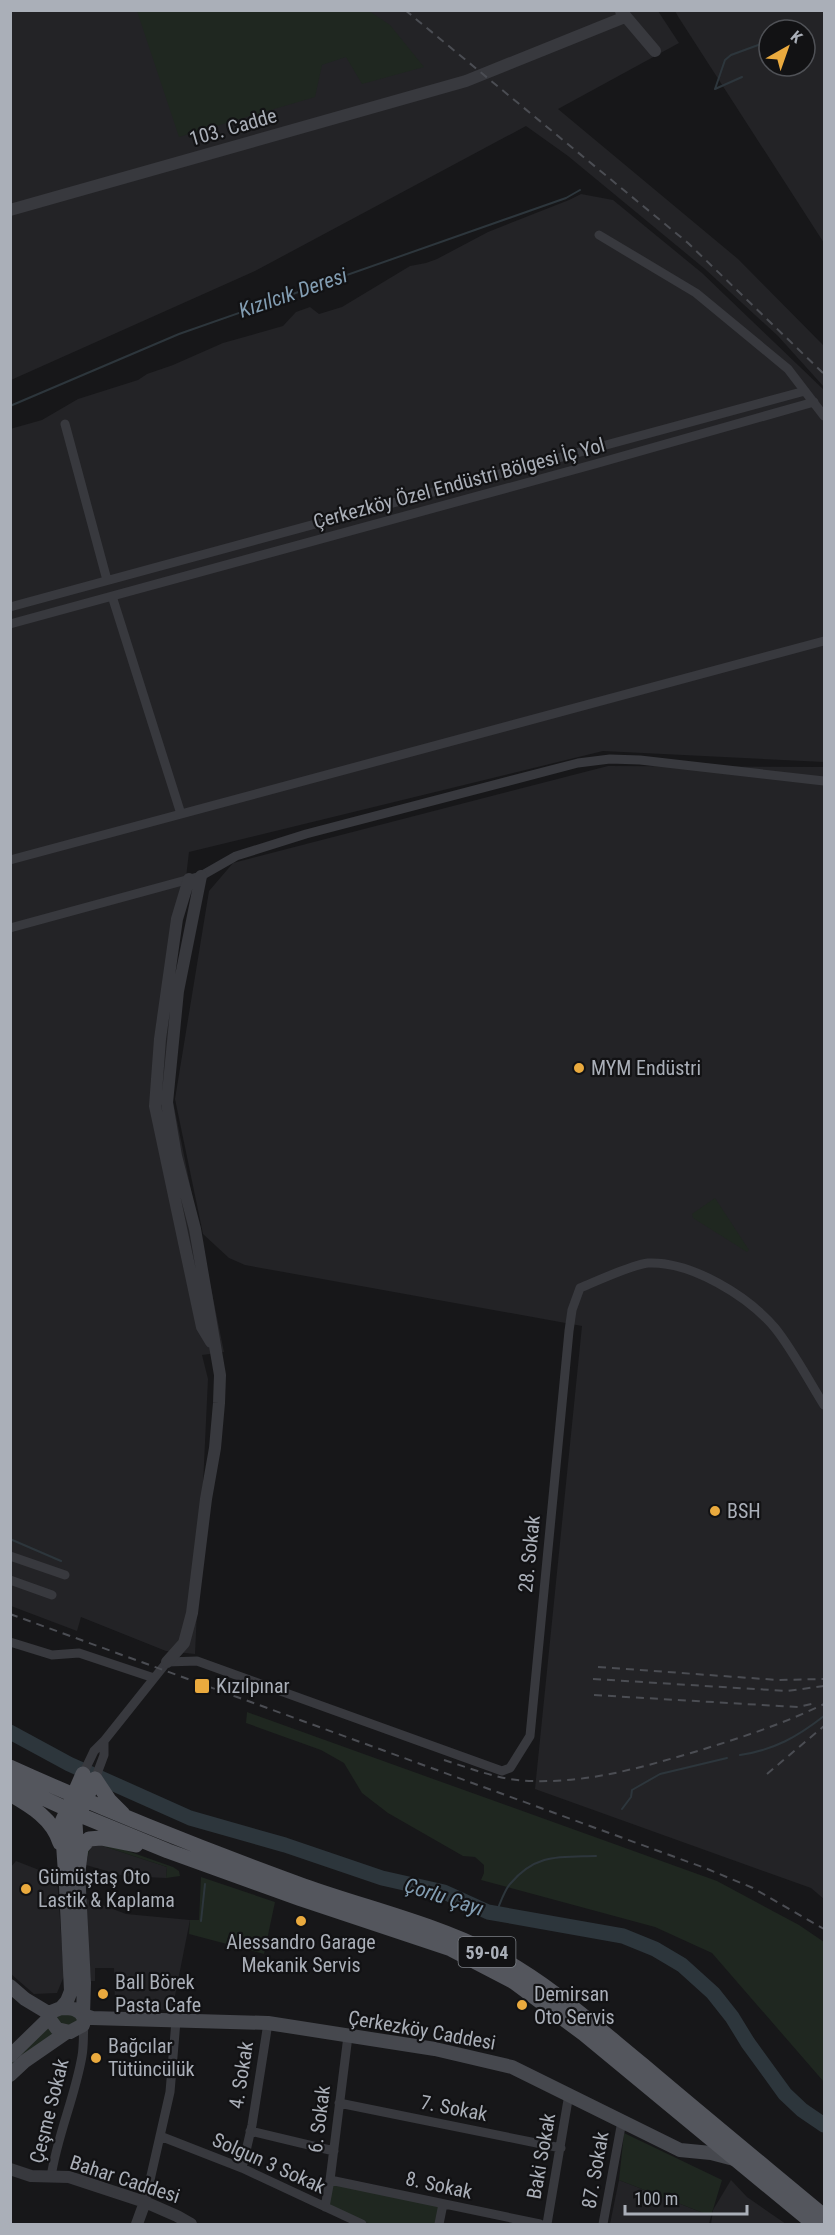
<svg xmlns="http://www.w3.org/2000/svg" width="835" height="2235" viewBox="0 0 835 2235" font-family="'Roboto Condensed',sans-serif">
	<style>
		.built { fill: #232326; fill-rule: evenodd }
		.green { fill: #1f2720 }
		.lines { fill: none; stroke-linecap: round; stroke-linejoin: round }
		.stream { stroke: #2d363c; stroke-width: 2 }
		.river { stroke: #2d363c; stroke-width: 15 }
		.minor { stroke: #38393e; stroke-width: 9 }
		.tertiary { stroke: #38393e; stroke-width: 12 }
		.secondary { stroke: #46484e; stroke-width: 14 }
		.primary { stroke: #54565d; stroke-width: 15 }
		.rail { stroke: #4b4d53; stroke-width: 2; stroke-dasharray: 8 6; stroke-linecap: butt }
		.poi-dot { fill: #eaaa3e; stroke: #121214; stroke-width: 2 }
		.labels { text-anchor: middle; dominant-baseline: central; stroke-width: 4.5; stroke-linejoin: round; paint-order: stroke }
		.shield { fill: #121214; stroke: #7c8087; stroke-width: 1.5 }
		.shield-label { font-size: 18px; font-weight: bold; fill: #aaafb8 }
		.street-label { font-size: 20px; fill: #aaafb8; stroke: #121214 }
		.poi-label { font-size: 20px; fill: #aaafb8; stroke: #121214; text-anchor: start }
		.water-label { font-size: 21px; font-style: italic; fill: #829db2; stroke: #121214 }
	</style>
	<rect width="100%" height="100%" fill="#171719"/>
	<path class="built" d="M10,11h648l21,32 -121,66 180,150 86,87v41l-46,-51 -73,-67 -137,-113 -42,-30 -271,145 -244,109z
		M675,11h149v232l-145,-225zM769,30h36v36h-36z
		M581,194l32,6 89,73 122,117v372l-221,-11 -414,101 -19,162 3,87 51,251 -22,3 6,24 -13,275 -29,-3 -85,-34 -4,14 -66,-25 -1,-1177 32,-9 36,-21 60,-19 9,-6 26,-9 50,-22 60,-17 13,-14 14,-5 9,7 23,-7 68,-41 16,-3 11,-4 51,-27 81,-32z
		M608,766l216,1v1132l-13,-11 -276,-99 47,-463 -337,-61 -16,-7 -26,-24 -28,-135 34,-208 24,-28z
		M91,1842l76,25 -1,11 -42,-2 -38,-11z
		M16,1861l41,16 7,99 -7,17 -23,1 -23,-20 -1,-106z
		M84,1898l42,16 64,6 -18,91 -57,-7 -1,-36h-19v13h-4z
		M619,2180l92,36 -2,8h-99z
		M731,2180l16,17 39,27h-75l2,-14z"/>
	<path class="green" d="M137,11h232l21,14 34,42 -62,17 -16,-27 -24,8 -7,32 -136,40z
		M715,1198l34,52 -2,2 -54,-34 -1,-4z
		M247,1712l470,169 82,44 25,17v140l-112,-129 -57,-26 -174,-47 3,-7v-8l-9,-8 -12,-1 -75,-43 -26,-20 -18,-30 -23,-13 -75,-27z
		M91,1838l82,29 6,4 1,5 -14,2 1,-11 -76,-25 -3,14 -7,-1z
		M201,1877l74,25 -11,52 -75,-20 1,-14h9z
		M54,2011l30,7 -73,57v-19z
		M624,2133l98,47 -11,36 -92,-36z
		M332,2182l108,23 -3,19h-63l-11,-2 -36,-16z"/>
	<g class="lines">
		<path class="stream" d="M784,30l4,-6
			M715,89l10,-29 6,-5 38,-14
			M715,89l27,-12
			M10,406l169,-72 387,-136 14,-8
			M10,1539l51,22
			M740,1755c34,-5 57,-18 84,-39
			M622,1809l9,-12 1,-7 28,-16 67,-16
			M496,1913c4,-9 8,-22 14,-29 26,-31 50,-27 86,-28
			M201,1921l4,-37"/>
		<path class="river" d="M10,1732l59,32 121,54 95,27 97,33 62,14 44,20 135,24 32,13 27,16 31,28 19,24 16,26 37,51 17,16 22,15"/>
		<path class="minor" d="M599,235l97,58 92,76 36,47
			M65,424l42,156
			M112,596l69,218
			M10,607l795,-216
			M10,624l585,-160 219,-62
			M10,860l814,-219
			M10,928l191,-52 35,-20 70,-22 272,-71 32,-4 30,1 184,21
			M10,1556l55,19
			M10,1580l42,15
			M10,1642l42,13 27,-2 75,25
			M83,1774l11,-23 10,-10 63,-79 30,-1 305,110 8,-3 20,-32 39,-405 3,-21 8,-22c17,-7 51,-23 68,-25 43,-2 100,33 127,65 17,21 34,53 49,77
			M95,1779l9,-24v-14
			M339,2103l222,45
			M250,2131l84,20
			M160,2136l82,32 120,56
			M242,2168l10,-43 16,-102
			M51,2177c6,-41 24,-80 31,-121 2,-11 1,-22 2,-33
			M330,2180l210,44
			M145,2202l25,-110 6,-71
			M325,2207l5,-27 18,-144
			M439,2224l4,-20
			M547,2224l22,-130
			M603,2224l19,-103"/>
		<path class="tertiary" d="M621,11l34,40
			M10,210l456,-129 159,-64
			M189,879l-12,40 -17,120 -5,67 47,221 9,15
			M167,1662l17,-19 8,-30 14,-114 9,-51 4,-45 1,-28 -25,-146 -19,-73 -9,-53 11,-112 23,-115
			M10,2169l21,7 38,1 76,25 32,14 14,8
			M137,2224l8,-22"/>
		<path class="secondary" d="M78,1871l6,112 -1,32 9,3 176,5 167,26 77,18 168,83 31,3 23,6
			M10,1986l15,13 25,15
			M61,2008l6,-7 4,-10 -6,-125
			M61,2008c10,0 18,0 23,10l-1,7 -13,7 -13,-3 -8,-11 2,-6z
			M10,2056l39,-38
			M10,2075l15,-14 42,-29"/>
		<path class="primary" d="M10,1767c97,44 195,83 294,119 62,22 128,37 187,67 56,29 103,72 152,112 60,51 121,101 181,151
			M95,1779l14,21 14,14
			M10,1783l70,32 88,36 133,48 150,50 63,33 70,52 230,190
			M10,1794c21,12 43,25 50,49
			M77,1856l-2,-33 20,-44
			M65,1866l-3,-44 21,-48
			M78,1871l3,-23 8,-9 12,-1 35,7"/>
		<path class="rail" d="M405,10l283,233 136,131
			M10,1614l695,254 48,20 71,41
			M598,1667l180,13 46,-1
			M593,1679l194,12 37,-5
			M594,1695l185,11 19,1 18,-4
			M444,1760c28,9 56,20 85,21 58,2 107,-12 162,-28 46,-14 90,-28 133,-49
			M767,1774l57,-48"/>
	</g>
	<g class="poi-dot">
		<circle cx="579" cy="1068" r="6"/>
		<circle cx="715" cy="1511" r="6"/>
		<rect x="194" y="1678" width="16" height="16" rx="3"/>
		<circle cx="26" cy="1889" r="6"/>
		<circle cx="301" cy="1921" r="6"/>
		<circle cx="103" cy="1994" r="6"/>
		<circle cx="522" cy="2005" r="6"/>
		<circle cx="96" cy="2058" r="6"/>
	</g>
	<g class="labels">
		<rect class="shield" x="458.5" y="1937" width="57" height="30" rx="4.5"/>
		<g class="shield-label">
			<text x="487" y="1952">59-04</text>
		</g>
		<g class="street-label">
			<text transform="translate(233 127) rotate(-16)">103. Cadde</text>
			<text transform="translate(459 483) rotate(-15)">Çerkezköy Özel Endüstri Bölgesi İç Yol</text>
			<text transform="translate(529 1554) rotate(-84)">28. Sokak</text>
			<text transform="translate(422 2030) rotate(10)">Çerkezköy Caddesi</text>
			<text transform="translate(241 2075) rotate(-81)">4. Sokak</text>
			<text transform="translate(454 2108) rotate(11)">7. Sokak</text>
			<text transform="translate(49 2111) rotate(-76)">Çeşme Sokak</text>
			<text transform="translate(319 2119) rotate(-83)">6. Sokak</text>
			<text transform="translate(541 2156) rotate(-80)">Baki Sokak</text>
			<text transform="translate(269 2163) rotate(24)">Solgun 3 Sokak</text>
			<text transform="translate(595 2170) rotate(-80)">87. Sokak</text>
			<text transform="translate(125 2179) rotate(18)">Bahar Caddesi</text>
			<text transform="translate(439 2185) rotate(12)">8. Sokak</text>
		</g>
		<g class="poi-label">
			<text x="591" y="1068">MYM Endüstri</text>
			<text x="727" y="1511">BSH</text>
			<text x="216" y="1686">Kızılpınar</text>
			<text x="38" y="1877">Gümüştaş Oto<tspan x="38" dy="23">Lastik &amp; Kaplama</tspan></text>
			<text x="301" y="1942" text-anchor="middle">Alessandro Garage<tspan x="301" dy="23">Mekanik Servis</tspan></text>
			<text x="115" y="1982">Ball Börek<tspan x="115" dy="23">Pasta Cafe</tspan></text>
			<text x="534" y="1994">Demirsan<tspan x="534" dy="23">Oto Servis</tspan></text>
			<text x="108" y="2046">Bağcılar<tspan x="108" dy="23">Tütüncülük</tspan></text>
		</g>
		<g class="water-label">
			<text transform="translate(293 293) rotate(-19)">Kızılcık Deresi</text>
			<text transform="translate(444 1897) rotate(18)">Çorlu Çayı</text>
		</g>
	</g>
	<rect width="835" height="2235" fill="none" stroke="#aaafb8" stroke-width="24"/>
	<g transform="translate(787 48) rotate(40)"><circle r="28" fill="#121214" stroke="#4f5156" stroke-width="1.5"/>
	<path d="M0-4.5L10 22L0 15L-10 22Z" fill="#eaaa3e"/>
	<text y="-9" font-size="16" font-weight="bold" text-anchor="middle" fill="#aaafb8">K</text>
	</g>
	<path d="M625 2205v9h122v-9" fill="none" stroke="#aaafb8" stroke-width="3"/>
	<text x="634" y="2205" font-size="18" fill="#aaafb8" stroke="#121214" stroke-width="4.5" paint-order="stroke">100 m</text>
</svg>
